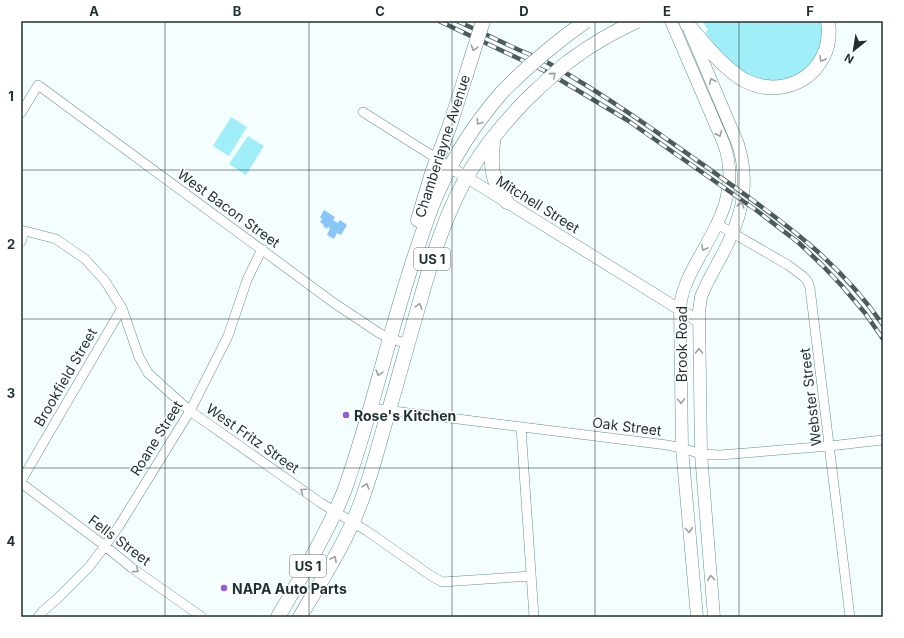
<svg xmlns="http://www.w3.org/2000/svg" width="904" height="638" viewBox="0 0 904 638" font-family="Inter,sans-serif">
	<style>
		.green { fill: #a0eef8 }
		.water { fill: #89c6f7 }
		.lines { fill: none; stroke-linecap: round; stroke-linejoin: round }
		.minor-casing { stroke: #658f94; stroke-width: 10 }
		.tertiary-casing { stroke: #658f94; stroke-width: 12 }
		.secondary-casing { stroke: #658f94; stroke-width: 13 }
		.primary-casing { stroke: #658f94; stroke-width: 15 }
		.minor { stroke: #fff; stroke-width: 9 }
		.tertiary { stroke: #fff; stroke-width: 11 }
		.secondary { stroke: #fff; stroke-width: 12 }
		.primary { stroke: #fff; stroke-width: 14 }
		.rail-casing { stroke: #4c5b5d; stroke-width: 4.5 }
		.rail { stroke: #fff; stroke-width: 3; stroke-dasharray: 9; stroke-linecap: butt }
		.primary-bridge-casing { stroke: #658f94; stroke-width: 15; stroke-linecap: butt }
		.primary-bridge { stroke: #fff; stroke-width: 14 }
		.oneway { stroke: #9aa2a3 }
		.grid { fill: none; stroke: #1f3032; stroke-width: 1; stroke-opacity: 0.55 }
		.poi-dot { fill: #8f5ed8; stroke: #fff; stroke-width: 1.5 }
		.labels { text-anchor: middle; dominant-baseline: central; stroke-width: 3; stroke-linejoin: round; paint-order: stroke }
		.shield { fill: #fff; stroke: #626e70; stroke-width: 1 }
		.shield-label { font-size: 13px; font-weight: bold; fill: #1f3032 }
		.street-label { font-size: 14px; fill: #1f3032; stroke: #fff }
		.poi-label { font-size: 14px; font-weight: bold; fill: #1f3032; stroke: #fff; text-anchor: start }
		.neatline { fill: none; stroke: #1f3032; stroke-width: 1.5 }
		.grid-label { font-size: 13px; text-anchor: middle; font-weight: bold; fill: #1f3032 }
	</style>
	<rect width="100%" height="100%" fill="#f5feff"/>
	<path class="green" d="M702,21h119l2,8 -2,18 -10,17 -15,12 -11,4 -21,1 -21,-8 -23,-21 -15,-20 3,-2z
		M231,117l16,10 -18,29 -16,-10z
		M248,136l16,10 -18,29 -17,-11z"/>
	<path class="water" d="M324,210l11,7 -2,3 5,3 2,-3 7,5 -6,10 -4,-2 -3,6 -7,-4 3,-7 -2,-1 -1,2 -4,-3 1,-1 -4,-3 2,-3 -2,-2z"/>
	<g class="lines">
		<g class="minor-casing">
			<path id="minor" d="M363,112l87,55
				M21,113l17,-28 296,218 45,30 10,5 19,6
				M717,224l71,41 16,12 4,5 2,6 40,329
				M21,230l35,9 29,20 20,22 17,27 17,49 9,16 42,38 131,92 46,28 63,44 12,7 89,-6
				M21,242l3,-11
				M369,408l298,37 15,3 19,6 19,1 110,-9 52,-6
				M521,427l13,190
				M21,481l101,-173
				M21,483l84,63 27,22 70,49
				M38,617l5,-6 16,-14 30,-30 16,-21 14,-20 71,-115 38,-75 19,-56 15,-31"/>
		</g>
		<g class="tertiary-casing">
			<path id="tertiary" d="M450,167l248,154"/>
		</g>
		<g class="secondary-casing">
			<path id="secondary" d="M671,21l53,123c16,47 -6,79 -28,119 -8,15 -15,29 -16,46l2,139 15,169
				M690,31l48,113c11,35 6,66 -10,99 -7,16 -18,32 -25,49l-2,5 -2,14 2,143 13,163"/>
		</g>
		<g class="primary-casing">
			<path id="primary" d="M686,21l1,3c16,18 36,44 57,56 26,14 59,8 76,-18 8,-12 10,-27 8,-41
				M494,136c-4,27 -4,44 13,66
				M418,220l14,-47 18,-48 16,-50
				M278,617c14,-24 28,-48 41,-73 10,-19 20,-38 27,-58 27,-77 44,-157 70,-234 7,-20 13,-41 22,-60 16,-37 39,-71 65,-101
				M300,617c22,-38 46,-74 61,-115 9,-24 16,-50 23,-75 12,-40 23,-81 35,-122 13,-47 27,-95 53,-137 15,-25 33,-46 53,-67"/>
		</g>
		<use href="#minor" class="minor"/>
		<use href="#tertiary" class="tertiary"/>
		<use href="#secondary" class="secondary"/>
		<use href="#primary" class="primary"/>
		<g class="rail-casing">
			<path id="rail" d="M439,21l108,51 80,48 129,90 43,33 23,22 20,21 23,27 18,26
				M457,21c20,9 40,19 60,28 11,5 23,9 33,15 59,33 114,73 169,112 63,45 119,84 164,149"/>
		</g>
		<use href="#rail" class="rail"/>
		<g class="primary-bridge-casing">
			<path id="primary-bridge" d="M466,75l17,-54
				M503,91c26,-26 53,-49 83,-70
				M525,101c14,-13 28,-27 43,-39 21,-16 45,-30 69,-41"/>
		</g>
		<use href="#primary-bridge" class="primary-bridge"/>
	</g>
	<defs><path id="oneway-chevron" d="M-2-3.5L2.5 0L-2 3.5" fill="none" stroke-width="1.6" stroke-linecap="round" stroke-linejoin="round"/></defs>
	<g class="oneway">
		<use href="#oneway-chevron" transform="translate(474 48) rotate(107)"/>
		<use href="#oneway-chevron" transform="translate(822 59) rotate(119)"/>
		<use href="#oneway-chevron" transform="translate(553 75) rotate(-41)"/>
		<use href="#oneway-chevron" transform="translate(712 81) rotate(-113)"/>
		<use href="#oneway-chevron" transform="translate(479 122) rotate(126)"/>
		<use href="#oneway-chevron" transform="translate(719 134) rotate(67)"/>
		<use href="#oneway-chevron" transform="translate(741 205) rotate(-74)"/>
		<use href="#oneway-chevron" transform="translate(704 248) rotate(118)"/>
		<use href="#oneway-chevron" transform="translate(419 306) rotate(-74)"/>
		<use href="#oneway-chevron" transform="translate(699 351) rotate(-91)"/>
		<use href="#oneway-chevron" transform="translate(379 373) rotate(106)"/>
		<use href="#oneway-chevron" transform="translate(681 401) rotate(89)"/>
		<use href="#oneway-chevron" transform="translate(366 486) rotate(-72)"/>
		<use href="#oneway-chevron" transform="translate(303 491) rotate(-145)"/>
		<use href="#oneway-chevron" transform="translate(689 530) rotate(85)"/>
		<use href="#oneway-chevron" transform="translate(334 559) rotate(-61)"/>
		<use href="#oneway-chevron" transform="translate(136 570) rotate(36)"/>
		<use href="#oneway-chevron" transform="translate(711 578) rotate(-95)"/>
	</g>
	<path class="grid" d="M165,21v596M309,21v596M452,21v596M595,21v596M739,21v596M21,170h862M21,319h862M21,468h862"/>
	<g class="poi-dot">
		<circle cx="346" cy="415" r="4"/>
		<circle cx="224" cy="588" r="4"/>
	</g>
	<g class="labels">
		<g class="shield">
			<rect x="414" y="248" width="36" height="22" rx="3"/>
			<rect x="290" y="555" width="36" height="22" rx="3"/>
		</g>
		<g class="shield-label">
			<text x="432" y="259">US 1</text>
			<text x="308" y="566">US 1</text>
		</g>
		<g class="street-label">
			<text transform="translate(442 146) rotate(-72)">Chamberlayne Avenue</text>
			<text transform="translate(538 204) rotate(32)">Mitchell Street</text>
			<text transform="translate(229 208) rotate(36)">West Bacon Street</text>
			<text transform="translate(681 344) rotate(-90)">Brook Road</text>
			<text transform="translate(65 377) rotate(-60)">Brookfield Street</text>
			<text transform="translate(810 397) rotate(-97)">Webster Street</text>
			<text transform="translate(627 426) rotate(7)">Oak Street</text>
			<text transform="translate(156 438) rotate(-58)">Roane Street</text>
			<text transform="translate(253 438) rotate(35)">West Fritz Street</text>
			<text transform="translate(120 540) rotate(37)">Fells Street</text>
		</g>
		<g class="poi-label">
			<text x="354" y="415">Rose's Kitchen</text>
			<text x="232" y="588">NAPA Auto Parts</text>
		</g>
	</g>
	<rect width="904" height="638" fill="none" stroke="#ffffff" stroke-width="44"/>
	<g transform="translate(854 50) rotate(210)" stroke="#ffffff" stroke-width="3" paint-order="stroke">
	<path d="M0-3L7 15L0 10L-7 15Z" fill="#1f3032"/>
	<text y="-6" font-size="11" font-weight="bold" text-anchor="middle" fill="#1f3032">N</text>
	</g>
	<rect x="22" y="22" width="860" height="594" class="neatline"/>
	<g class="grid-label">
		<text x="94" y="16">A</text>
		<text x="237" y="16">B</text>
		<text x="380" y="16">C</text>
		<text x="524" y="16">D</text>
		<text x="667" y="16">E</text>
		<text x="810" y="16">F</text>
		<text x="11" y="101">1</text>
		<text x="11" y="249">2</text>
		<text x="11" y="398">3</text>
		<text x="11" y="546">4</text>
	</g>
</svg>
